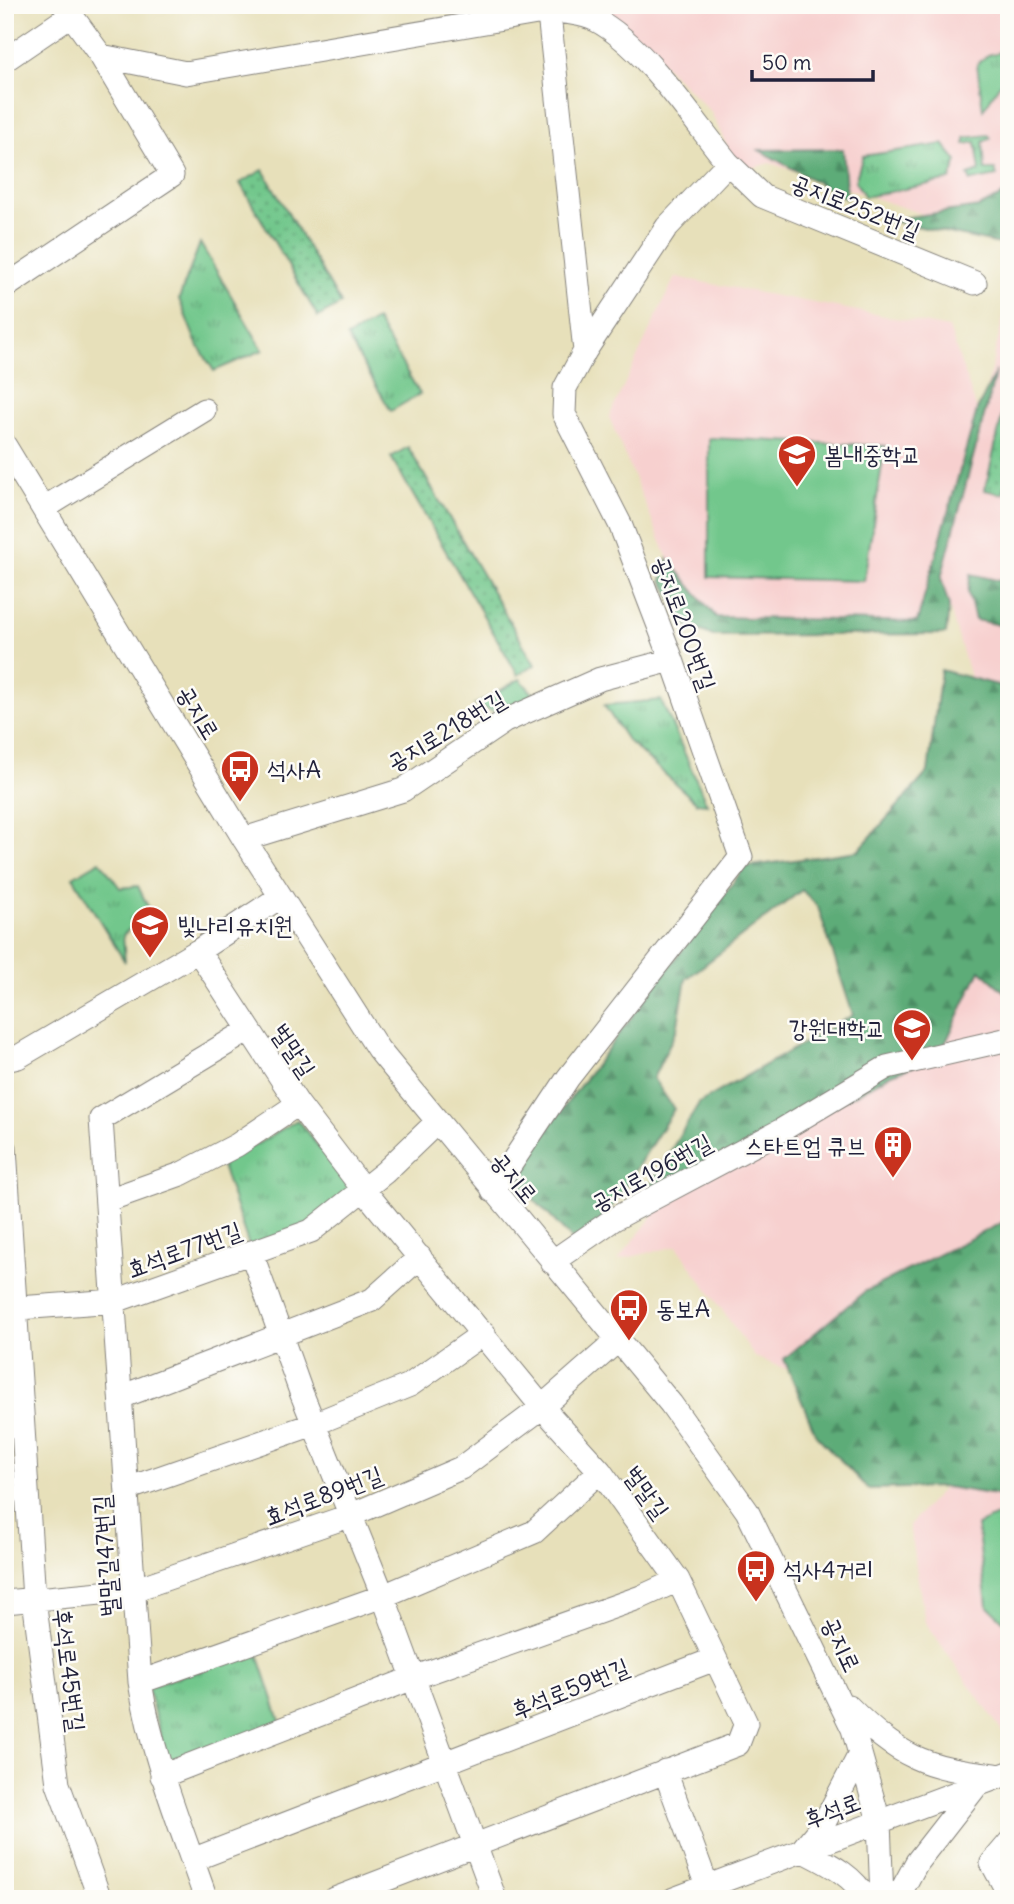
<svg xmlns="http://www.w3.org/2000/svg" width="1014" height="1904" viewBox="0 0 1014 1904" font-family="Delius,'Poor Story',sans-serif">
	<style>
		.built { fill: #f7d0cf }
		.grass { fill: #72c78c; stroke: #4a7464; stroke-width: 2 }
		.forest { fill: url(#forest-firs); stroke: #40675a; stroke-width: 2 }
		.park { fill: url(#park-tufts); stroke: #4a7464; stroke-width: 2 }
		.garden { fill: url(#garden-dots); stroke: #4a7464; stroke-width: 2 }
		.lines { fill: none; stroke-linecap: round; stroke-linejoin: round }
		.minor-casing { stroke: #84817a; stroke-width: 25 }
		.minor { stroke: #fff; stroke-width: 23 }
		.labels { text-anchor: middle; dominant-baseline: central; stroke-width: 5; stroke-linejoin: round; paint-order: stroke }
		.street-label { font-size: 24px; fill: #22223b; stroke: #fdfcf7 }
		.poi-label { font-size: 24px; fill: #22223b; stroke: #fdfcf7; text-anchor: start }
	</style>
	<defs>
		<pattern id="forest-firs" width="22" height="20" patternUnits="userSpaceOnUse" patternTransform="scale(1.75)"><rect width="22" height="20" fill="#5dac78"/><path d="M5 1l3.5 6h-7zM16 11l3.5 6h-7z" fill="#4c8c64"/></pattern>
		<pattern id="park-tufts" width="24" height="20" patternUnits="userSpaceOnUse" patternTransform="scale(1.75)"><rect width="24" height="20" fill="#72c78c"/><path d="M3 7l-1-3M5 7V3M7 7l1-3M15 17l-1-3M17 17v-4M19 17l1-3" fill="none" stroke="#5da174"/></pattern>
		<pattern id="garden-dots" width="8" height="8" patternUnits="userSpaceOnUse" patternTransform="scale(1.75)"><rect width="8" height="8" fill="#72c78c"/><path d="M2 2h.1M6 6h.1" fill="none" stroke="#5da174" stroke-width="1.8" stroke-linecap="round"/></pattern>
	</defs>
	<rect width="100%" height="100%" fill="#fdfcf7"/>
	<filter id="ink" filterUnits="userSpaceOnUse"><feTurbulence type="fractalNoise" baseFrequency=".0143" numOctaves="2"/><feDisplacementMap in="SourceGraphic" scale="14" xChannelSelector="R" yChannelSelector="G"/><feConvolveMatrix kernelMatrix="1 2 1 2 8 2 1 2 1" color-interpolation-filters="sRGB"/></filter>
	<filter id="wash" filterUnits="userSpaceOnUse"><feTurbulence type="fractalNoise" baseFrequency=".00686" numOctaves="4" result="noise"/><feDisplacementMap in="SourceGraphic" scale="28" xChannelSelector="R" yChannelSelector="G"/><feGaussianBlur stdDeviation="1.57" result="paint"/><feColorMatrix in="noise" values="0 0 0 0 0 0 0 0 0 0 0 0 0 0 0 0 0 1.4 0 .05"/><feComposite in="paint" operator="in"/></filter>
	<g filter="url(#wash)">
		<rect width="100%" height="100%" fill="#e7e0ba"/>
		<path class="built" d="M576,5h433v238l-239,-80 -31,9 -28,-60 -55,-55z
			M675,277l274,51 28,82 -60,212 -201,-5 -48,-58 -59,-142z
			M1009,294v1447l-84,-119 -16,-97 49,-52 -139,-91 -64,-25 -78,-111 -59,14 91,-115 214,-167 49,-294 -31,-106z"/>
		<path class="grass" d="M709,438l176,8 -21,135 -155,-4z
			M1009,1510v116l-22,-21 -10,-80z"/>
		<path class="forest" d="M843,149l4,50 -88,-49z
			M1009,192v54l-121,-26 91,-13z
			M996,371l-55,207 8,28 -3,28 -233,2 -28,-12 -23,-44 6,-21 48,58 201,5 60,-212z
			M971,574l38,9v44l-34,-7 -7,-28z
			M941,670l68,18v308l-29,-26 -41,87 -47,17 -261,144 68,-115 154,-88 -35,-108 -16,-17 -116,89 -9,50 -24,49 21,31 -78,123 -18,14 -66,-70 233,-309 113,-16 70,-79z
			M1009,1219v278l-63,-10 -78,2 -52,-54 -32,-76 80,-67z"/>
		<path class="park" d="M1009,50v20l-26,40 -6,-46 11,-9z
			M988,135l3,3 -8,4 2,28h10l2,6 -26,5 -3,-6 12,-4 -4,-29 -11,2v-6z
			M943,144l14,17 -7,19 -85,17 -10,-16 8,-25z
			M200,243l63,107 -49,21 -18,-29 -17,-43z
			M376,320l44,74 -29,17 -44,-74z
			M520,679l19,21 -40,13 -24,-8z
			M661,700l46,104 -10,-1 -70,-63 -23,-35z
			M100,861l20,27 18,-2 12,25 -27,24 2,27 -52,-85z
			M297,1120l60,74 -59,40 -49,12 -29,-86 39,-17z
			M257,1651l24,73 -112,42 -22,-79z"/>
		<path class="garden" d="M263,170l78,134 -23,13 -78,-134z
			M1009,386v89l-6,19 -18,-4z
			M408,447l127,218 -17,10 -127,-218z"/>
	</g>
	<g filter="url(#ink)">
		<g class="lines">
			<g class="minor-casing">
				<path id="minor" d="M101,56l85,17 363,-62c16,1 33,2 47,9 49,26 96,99 132,143l-61,64 -82,124
					M5,60l66,-45
					M728,163l34,33 213,87
					M5,287l167,-112 -71,-119 -37,-51
					M5,446l239,393 134,210 293,355 76,107 106,218 26,92 3,78
					M44,508l160,-98
					M244,839l159,-49 102,-69 95,-42 72,-19
					M198,951l100,153 65,85 179,218 58,64 78,109 68,143 -8,21 -403,155
					M5,1060l13,-3 180,-106 82,-54
					M5,1148l29,451 24,185 42,115
					M493,1191l75,-113 173,-221 -69,-197 -52,-136 -56,-110 1,-26 20,-37 -37,-346
					M108,1200l73,-26 56,-29 61,-41
					M251,1252l50,140 82,204 112,303
					M552,1262l62,-43 166,-88 107,-64 122,-28
					M5,1309l110,-8 196,-70 74,-59 52,-50
					M121,1397l251,-97 48,-43
					M127,1489l187,-65 96,-39 74,-52
					M5,1602l128,-12 216,-74 112,-48 75,-56 81,-71
					M140,1682l243,-86 151,-64 66,-61
					M848,1706c50,50 76,62 147,69
					M860,1754l-36,69 -22,27c23,12 51,24 64,49
					M665,1771l42,115
					M162,1776l251,-98 228,-81 37,-17
					M1009,1843l-17,20 12,22 5,1
					M192,1860l523,-201
					M206,1899c-25,-72 -54,-142 -66,-217l-39,-563 148,-89
					M674,1899l335,-126
					M897,1899l20,-37 60,-77"/>
			</g>
			<use href="#minor" class="minor"/>
		</g>
	</g>
	<defs>
		<g id="school-pin" transform="scale(2.0125)"><path d="M0 17L-7.5 6A9.5 9.5 0 1 1 7.5 6Z" fill="#c8321e" stroke="#fdfcf7"/><path d="M0-5L7-2L0 1L-7-2ZM-4 1L0 2.5L4 1V4Q0 6-4 4Z" fill="#fff"/></g>
		<g id="bus-pin" transform="scale(2.0125)"><path d="M0 17L-7.5 6A9.5 9.5 0 1 1 7.5 6Z" fill="#c8321e" stroke="#fdfcf7"/><path d="M-5-6H5V4H4V6H2V4H-2V6H-4V4H-5ZM-3.5-4V0h7V-4ZM-3.5 1.2v1.5H-2V1.2ZM2 1.2v1.5H3.5V1.2Z" fill="#fff"/></g>
		<g id="university-pin" transform="scale(2.0125)"><path d="M0 17L-7.5 6A9.5 9.5 0 1 1 7.5 6Z" fill="#c8321e" stroke="#fdfcf7"/><path d="M0-5L7-2L0 1L-7-2ZM-4 1L0 2.5L4 1V4Q0 6-4 4Z" fill="#fff"/></g>
		<g id="building-pin" transform="scale(2.0125)"><path d="M0 17L-7.5 6A9.5 9.5 0 1 1 7.5 6Z" fill="#c8321e" stroke="#fdfcf7"/><path d="M-4-6H4V6H1V3H-1V6H-4ZM-2.5-4.3h1.7v1.8h-1.7ZM.8-4.3h1.7v1.8H.8ZM-2.5-1h1.7V.8h-1.7ZM.8-1h1.7V.8H.8Z" fill="#fff"/></g>
	</defs>
	<g fill-rule="evenodd">
		<use href="#school-pin" x="797" y="454"/>
		<use href="#bus-pin" x="240" y="769"/>
		<use href="#school-pin" x="150" y="925"/>
		<use href="#university-pin" x="912" y="1028"/>
		<use href="#building-pin" x="893" y="1145"/>
		<use href="#bus-pin" x="629" y="1308"/>
		<use href="#bus-pin" x="756" y="1569"/>
	</g>
	<g class="labels">
		<g class="street-label">
			<text transform="translate(856 206) rotate(22)">공지로252번길</text>
			<text transform="translate(685 623) rotate(70)">공지로200번길</text>
			<text transform="translate(199 712) rotate(59)">공지로</text>
			<text transform="translate(446 730) rotate(-31)">공지로218번길</text>
			<text transform="translate(294 1050) rotate(56)">벌말길</text>
			<text transform="translate(651 1172) rotate(-29)">공지로196번길</text>
			<text transform="translate(515 1177) rotate(51)">공지로</text>
			<text transform="translate(184 1249) rotate(-20)">효석로77번길</text>
			<text transform="translate(647 1492) rotate(54)">벌말길</text>
			<text transform="translate(323 1495) rotate(-21)">효석로89번길</text>
			<text transform="translate(105 1556) rotate(-94)">벌말길47번길</text>
			<text transform="translate(842 1644) rotate(65)">공지로</text>
			<text transform="translate(70 1670) rotate(83)">후석로45번길</text>
			<text transform="translate(570 1688) rotate(-22)">후석로59번길</text>
			<text transform="translate(832 1810) rotate(-21)">후석로</text>
		</g>
		<g class="poi-label">
			<text x="824" y="454">봄내중학교</text>
			<text x="267" y="769">석사A</text>
			<text x="177" y="925">빛나리유치원</text>
			<text x="885" y="1028" text-anchor="end">강원대학교</text>
			<text x="866" y="1145" text-anchor="end">스타트업 큐브</text>
			<text x="656" y="1308">동보A</text>
			<text x="783" y="1569">석사4거리</text>
		</g>
	</g>
	<rect width="1014" height="1904" fill="none" stroke="#fdfcf7" stroke-width="28"/>
	<path d="M752 70v10h121v-10" fill="none" stroke="#22223b" stroke-width="3.5"/>
	<text x="762" y="70" font-size="21" fill="#22223b" stroke="#fdfcf7" stroke-width="5" paint-order="stroke">50 m</text>
</svg>
